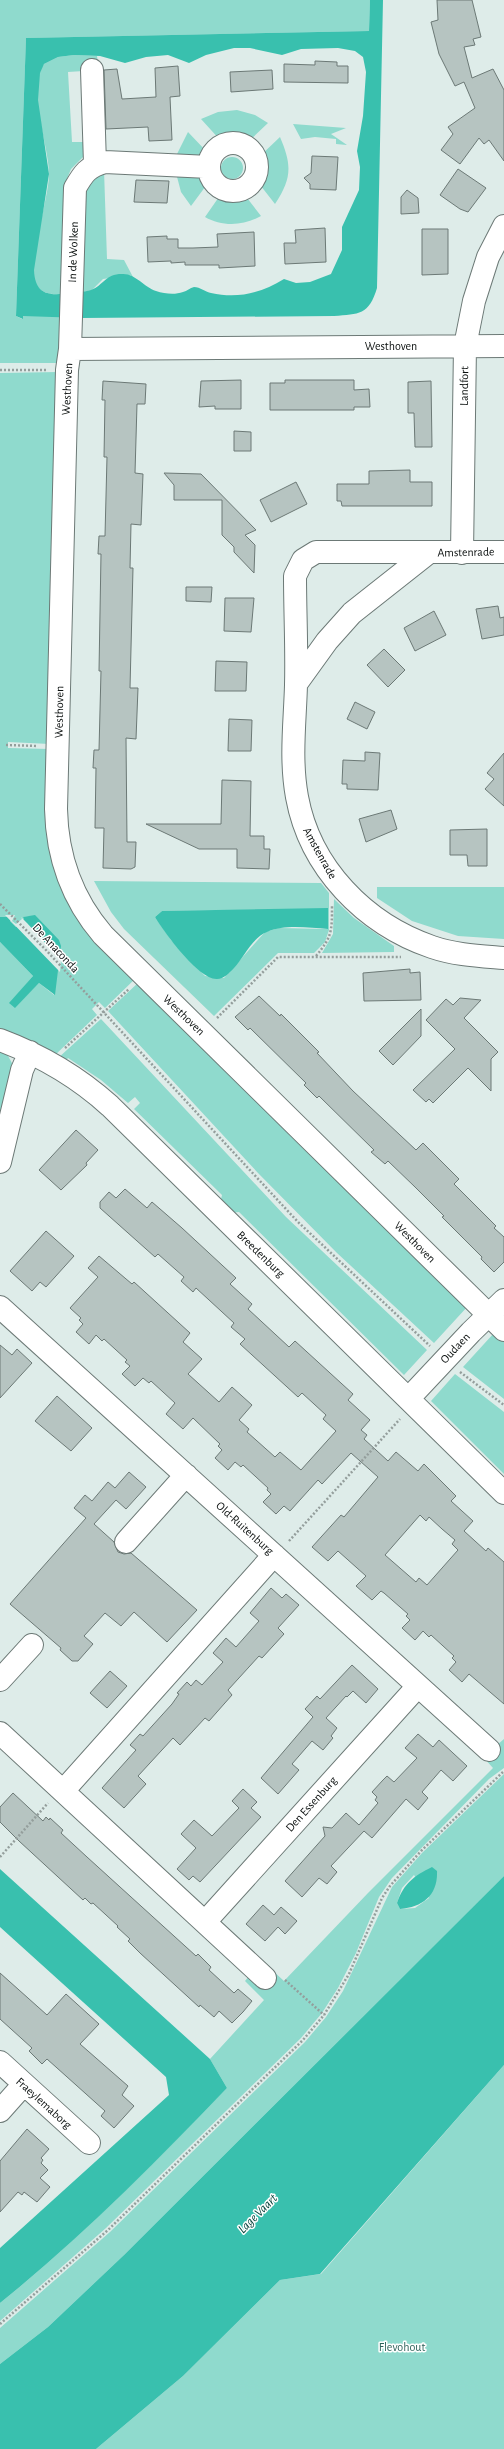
<svg xmlns="http://www.w3.org/2000/svg" width="504" height="2449" viewBox="0 0 504 2449" font-family="'Alegreya Sans',sans-serif">
	<style>
		.green { fill: #8fdacd; fill-rule: evenodd }
		.water { fill: #39c0ae; fill-rule: evenodd }
		.pier { fill: #deece9 }
		.building { fill: #b6c4c1; stroke: #6c7976; fill-rule: evenodd }
		.lines { fill: none; stroke-linecap: round; stroke-linejoin: round }
		.minor-casing { stroke: #6c7976; stroke-width: 24 }
		.path { stroke: #949e9c; stroke-width: 2.5; stroke-dasharray: 2 2; stroke-linecap: butt }
		.minor { stroke: #fff; stroke-width: 22 }
		.labels { text-anchor: middle; dominant-baseline: central; stroke-width: 3; stroke-linejoin: round; paint-order: stroke }
		.street-label { font-size: 12px; fill: #0a0f0e; stroke: #fff }
		.park-label { font-size: 12px; fill: #2d625a; stroke: #fff }
		.water-label { font-size: 13px; font-style: italic; fill: #04423a; stroke: #fff }
	</style>
	<rect width="100%" height="100%" fill="#deece9"/>
	<path class="green" d="M0,0h370l-1,31 -343,7 -10,278 6,3 1,-3h37l-1,47h-59z
		M74,55l23,1 2,14 -31,2 4,70h13l-1,14 -13,13 -7,17 -3,108c-11,1 -21,-1 -26,-12 -8,-18 14,-84 14,-108 0,-30 -23,-84 -5,-110l14,-7z
		M237,110l18,5 13,8 -21,20 -9,-4 -17,2 -20,-22 17,-7z
		M293,124l53,4 -15,6 16,11 -11,-1v-5l-21,-2 -14,2z
		M188,132l19,20 -2,4 -28,-2z
		M280,137c12,28 12,41 -5,67l-18,-23 4,-10 -2,-14z
		M221 168a11 11 0 1 1 22 0a11 11 0 1 1-22 0Z
		M104,170l3,89 17,1 9,17 -3,-2 -27,4 -11,11 -9,2v-103z
		M176,173l28,2 4,8 -17,23 -10,-14z
		M221,194l7,2 16,-2 17,22c-17,10 -39,11 -56,1z
		M58,372l-8,372 -42,-2v6l42,1 -1,80 87,149 -31,30 -6,-6 -7,7 5,6 -43,41 -19,-12 -35,-16v-86l33,34 -23,27 5,4 24,-24 15,12 -20,-79 -11,1 2,2 -9,8 -6,-6 3,-4h-13v-544z
		M94,881l227,2 8,10v37l-4,12 -11,11h-36l-64,63 -90,-87 -13,-17zM328,909v20l-49,-1 -14,4 -41,46 -19,-2 -34,-36 -16,-23 7,-6z
		M377,887h127v52l-46,-3 -46,-15 -35,-23z
		M334,899l20,19 40,28v6l-72,1 11,-19z
		M139,982l329,324 -34,37 -97,-90 -79,-80 -150,-162z
		M101,1019l185,198 141,133 -23,25 -165,-163 -9,1 -10,-9 2,-9 -88,-86 6,-6 -5,-6 -7,6 -27,-23 -33,-22 -4,5 -7,-4z
		M0,1051l7,3 6,11 -13,55z
		M494,1333l10,8v58l-41,-32z
		M455,1374l49,38v62l-73,-73z
		M504,1739v29l-15,11 -97,99 -13,19 -23,56 -18,35 -16,25 -21,25 -195,190 -106,93v-18c81,-65 154,-140 227,-215l-17,-29 54,-59 -19,-19 5,-6 22,-5 12,11 84,-88 125,-125 -10,-11z
		M504,1774v102l-380,379 -76,72 -48,37v-36l110,-96 195,-190 21,-25 17,-26 49,-104 30,-34zM414,1875l15,23 -14,10 -15,1 -3,-6 5,-15z
		M504,2065v384h-408l87,-73 97,-96 41,-6z"/>
	<path class="water" d="M370,0h13l-6,288c-8,27 -18,26 -43,28l-252,2 -59,-2v3l-7,-3 10,-278 343,-7zM234,48h16l32,7 19,-6 37,-1 17,3 8,6 3,15 -3,44 -6,35 3,16 -1,23 -17,37v23l-11,24 -21,8 -14,1 -12,-4c-23,14 -46,20 -73,14 -5,-1 -11,-6 -17,-6 -4,1 -7,4 -11,5 -8,3 -18,2 -27,-1 -12,-4 -21,-18 -34,-17 -17,0 -18,11 -31,16 -7,2 -14,2 -21,3 -21,3 -35,2 -36,-23l15,-96 -11,-74 2,-27 4,-9 14,-7 16,-2 26,1 25,7 21,-6 22,-2 21,8 17,-8z
		M328,908v21c-19,-1 -43,-5 -61,3 -14,5 -23,25 -33,36 -5,5 -10,11 -17,11 -18,1 -53,-47 -62,-62l7,-6z
		M35,915l24,25 2,6 -6,49 -16,-12 -24,25 -6,-5 24,-27 -33,-34v-25h14l-4,4 6,6 8,-8 -1,-2z
		M432,1867l5,4c1,24 -14,36 -37,38l-3,-6c7,-20 17,-27 35,-36z
		M0,1869l210,190 17,29c-72,75 -146,150 -227,215v-55l169,-153 -3,-18 -166,-150z
		M504,1876v189l-184,209 -40,6 -97,96 -87,73h-96v-85l48,-37 76,-72z"/>
	<path class="pier" d="M5,915h10l-3,6 4,3 6,-5 -1,-2 6,6 34,37 -1,12z"/>
	<path class="building" d="M437,0h35l9,37 -8,2 2,6 -11,2 8,31 21,-9 11,21v71l-15,-21 -5,4 -5,-6 -19,26 -19,-14 12,-16 -5,-7 27,-19 -11,-26 -9,4 -16,-32 -8,-32 7,-2z
		M315,61l22,1v4h11v17l-64,-1v-18l31,1z
		M178,66l2,30 -10,1 2,43 -23,1 -1,-14 -42,2 -2,-59 13,-1 5,30 34,-2 -1,-29z
		M272,70l1,19 -42,3 -1,-20z
		M312,156l26,1 -2,33 -26,-1v-5l-6,-6 7,-5z
		M458,169l28,19 -18,24 -8,-3 -20,-14z
		M136,180l33,1 -2,22 -33,-1z
		M407,190l11,8 1,15 -18,1v-17z
		M325,228l1,34 -41,2 -1,-21h12l-1,-13z
		M422,229h26v45l-26,1z
		M254,232l1,34 -36,2v-3h-34v-3l-14,1v-2l-23,1 -1,-25 20,-1v3h11v9h15l25,-1 -1,-13z
		M241,380v29h-26v-3l-16,1 2,-26z
		M285,380h69v10l15,-1 1,18h-16v3h-84v-27h15z
		M103,381l43,3 -1,20h-8l-2,69 8,1 -2,51 -10,-1 -1,44h3l-3,120h8l-2,51 -10,-1 1,104h9l-1,25 -4,2 -28,-1 1,-40h-9l1,-60h-3l1,-18h5l2,-79h-2l2,-117h-3l1,-18h6l2,-79h-3l1,-57h-3z
		M431,381l1,66h-17l-1,-34h-6v-31z
		M234,431l17,1v19h-17z
		M410,470v12h22v24h-90l-1,-5h-4v-17h32v-13z
		M164,473l37,1 55,56 -11,5 10,10 -1,28 -20,-21v-5l-12,-12v-35h-48v-15z
		M296,482l11,22 -36,18 -11,-22z
		M186,587h26l-1,15 -25,-1z
		M225,598h29l-3,34 -27,-1z
		M498,606l2,12 4,-1v18l-22,4 -6,-30z
		M434,611l12,24 -31,16 -11,-23z
		M384,649l21,21 -17,17 -21,-22z
		M216,661l31,1 -1,29h-31z
		M355,702l20,10 -8,17 -20,-10z
		M229,719l23,1 -1,31h-23z
		M365,752l15,1 -2,37 -31,-1v-5h-5l1,-24 22,1z
		M504,753v53l-19,-17 9,-10 -7,-6z
		M222,780l29,1 -1,55h14v13h6l-1,20 -32,-1v-19h-38l-53,-25h75z
		M391,810l6,19 -31,13 -7,-23z
		M487,829v37h-19l-1,-11h-17v-25z
		M410,969v4l10,-1 1,28 -57,1 -1,-28z
		M259,996l21,20 1,-2 38,38 -2,1 36,38 63,59 7,-7 36,36 -5,5 42,42 -2,2 10,9v25l-10,10 -13,-13 1,-2 -40,-40 2,-1 -29,-29 -27,-26 -3,3 -14,-12 3,-2 -55,-54 -2,2 -13,-13 2,-2 -56,-55 -2,2 -13,-13z
		M460,998l21,2 -17,18 34,34 -7,7v32l-23,-23 -35,35 -4,-4 -3,3 -13,-12 42,-41 -29,-29 20,-21 7,6z
		M421,1009v27l-28,29 -14,-14z
		M76,1130l22,20 -12,13 1,2 -26,25 -22,-20z
		M125,1189l22,19 5,-6 30,26 54,50 -6,6 22,20 -4,5 41,38 6,-6 58,53 -5,6 22,20 -9,10 6,5 -3,4 24,22 8,-9 22,19 6,-7 32,32 -5,5 22,20 -9,10 22,20 2,-3 16,14v142l-35,-30 -7,8 -13,-12 7,-8 -4,-4 2,-2 -23,-21 -2,2 -6,-6 -8,9 -13,-12 8,-8 -4,-4 2,-2 -24,-21 -3,-2 -9,9 -16,-14 10,-10 -28,-25 -10,10 -16,-14 29,-32 3,2 34,-40 -27,-24 -29,31 -4,-4 -28,31 -6,-5 -8,8 -13,-12 8,-8 -4,-4 1,-2 -25,-23 -2,2 -6,-5 -7,8 -13,-12 7,-8 -4,-4 2,-2 -27,-26 -10,11 -17,-15 9,-11 -24,-22 -2,2 -6,-5 -8,8 -13,-12 8,-8 -5,-4 2,-2 -23,-21 -2,2 -6,-6 -7,9 -13,-12 7,-8 -4,-4 2,-2 -11,-10 28,-31 -10,-9 11,-12 33,28 2,-2 56,51 -7,9 19,17 -14,15 31,28 13,-15 20,18 -13,15 10,9 -2,3 28,25 5,-5 21,18 35,-39 -13,-12 3,-4 -24,-22 -4,4 -58,-53 5,-5 -14,-12 3,-4 -38,-35 -3,4 -12,-11 3,-4 -26,-23 -3,3 -55,-49v-6l9,-10 7,6zM420,1515l6,6 3,-4 13,12 13,11 -3,4 6,6 -31,35 -8,-7 -3,4 -31,-27z
		M46,1231l28,25 -28,31 -6,-5 -8,9 -22,-20z
		M0,1345l12,10 5,-6 15,14 -32,35z
		M57,1396l35,32 -21,23 -36,-30z
		M129,1472l17,15 -20,22 -10,-9 -22,24 20,18 4,10 6,2 7,-1 66,57 -30,32 -33,-30 -13,14 -16,-13 -21,23 9,8 -15,17h-6l-12,-11 1,-2 -51,-44 76,-86 -12,-10 11,-13 7,6 16,-19 7,6z
		M271,1588l11,10 4,-4 13,11 -21,23 6,6 -22,24 -3,-2 -31,34 4,5 -23,26 -4,-3 -25,27 -7,-7 -35,38 8,8 -22,24 -22,-20 34,-38 -6,-5 10,-11 3,2 29,-32 7,-10 -2,-1 10,-11 4,4 5,-6 6,5 21,-23 -10,-9 13,-15 10,9 23,-26 -9,-8z
		M352,1665l26,24 -12,14 -13,-12 -6,6 -1,-1 -20,22 11,10 -6,8 2,2 -10,12 -11,-9 -20,23 7,6 -21,24 -17,-16 52,-61 -8,-8 12,-13 3,3z
		M110,1671l17,15 -20,22 -17,-15z
		M418,1734l15,13 6,-7 28,26 -14,15 -12,-11 -19,22 6,6 -10,12 -12,-11 -34,39 -8,-7 -33,35 6,6 -10,12 -8,-6 -17,19 -17,-16 40,-45 -2,-9 9,1 14,-15 13,12 19,-22 -3,-3 2,-3 -5,-5 11,-12 4,-4 7,6 23,-24 -12,-10z
		M243,1789l14,13 -6,6 10,9 -61,65 -7,-6 -4,4 -12,-11 19,-21 -15,-14 13,-14 18,16 27,-28 -7,-7z
		M13,1793l30,28 3,-4 3,3 1,-2 13,12 -2,3 26,24 109,99 2,-2 13,13 -2,3 25,23 4,-4 14,12 -9,11 -11,11 -13,-12 -5,6 -14,-12 -1,2 -59,-54 -12,-12 2,-2 -13,-12 1,-1 -25,-23 -2,1 -6,-6 -2,2 -64,-59 -19,-19v-15z
		M263,1905l11,10 7,-8 16,14 -12,13 -7,-7 -13,14 -19,-17z
		M0,1973l47,42 19,-21 33,30 -19,20 48,42 -6,9 12,11 -20,22 -13,-12 4,-5 -58,-52 -5,5 -13,-13 3,-3 -32,-29z
		M27,2129l22,20 -8,9 2,2 -2,3 7,7 -8,8 10,9 -13,15 -13,-10 -2,3 -4,-3 -18,20v-51z"/>
	<g class="lines">
		<g class="minor-casing">
			<path id="minor" d="M92,70l3,94
				M209 167a24 24 0 1 1 48 0a24 24 0 1 1-48 0Z
				M504,346l-434,3 -3,21 -11,439c1,47 16,90 47,126l401,395
				M70,349l5,-161c8,-14 13,-22 30,-26l104,5
				M504,552h-188l-13,8 -8,16c0,36 2,73 1,109 -1,37 -6,74 1,112 13,71 68,127 135,150 23,8 48,9 72,11
				M462,553l3,-207 9,-45 14,-44 16,-31
				M296,684l31,-43 25,-28 76,-60
				M0,1040c40,15 78,37 110,66l394,387
				M0,1162l22,-92 8,-18
				M0,1307l489,443
				M409,1398l62,-66 33,-32
				M126,1542l60,-67
				M0,1680l32,-35
				M0,1733l265,245
				M64,1790l210,-235
				M205,1922l213,-236
				M0,2062l89,81
				M0,2111l24,-27"/>
		</g>
		<path class="path" d="M0,370h46
			M6,745l32,1
			M0,904l45,45 253,273 132,124
			M316,956c16,-19 16,-25 16,-50
			M217,1018l61,-61h123
			M65,1048l64,-59
			M460,1372l44,33
			M289,1541l111,-122
			M0,1857l48,-54
			M285,1980l39,35
			M0,2324l108,-94 195,-190 21,-25 25,-41 33,-76 8,-12 31,-35 83,-80"/>
		<use href="#minor" class="minor"/>
	</g>
	<g class="labels">
		<g class="street-label">
			<text transform="translate(73 252) rotate(-88)">In de Wolken</text>
			<text x="391" y="346">Westhoven</text>
			<text transform="translate(464 386) rotate(-89)">Landfort</text>
			<text transform="translate(67 389) rotate(-87)">Westhoven</text>
			<text transform="translate(466 552) rotate(-1)">Amstenrade</text>
			<text transform="translate(59 712) rotate(-89)">Westhoven</text>
			<text transform="translate(320 853) rotate(61)">Amstenrade</text>
			<text transform="translate(56 948) rotate(47)">De Anaconda</text>
			<text transform="translate(184 1015) rotate(44)">Westhoven</text>
			<text transform="translate(415 1242) rotate(45)">Westhoven</text>
			<text transform="translate(261 1254) rotate(44)">Breedenburg</text>
			<text transform="translate(455 1348) rotate(-47)">Oudaen</text>
			<text transform="translate(245 1528) rotate(42)">Old-Ruitenburg</text>
			<text transform="translate(311 1804) rotate(-48)">Den Essenburg</text>
			<text transform="translate(44 2103) rotate(42)">Fraeylemaborg</text>
		</g>
		<g class="park-label">
			<text x="402" y="2347">Flevohout</text>
		</g>
		<g class="water-label">
			<text transform="translate(258 2214) rotate(-45)">Lage Vaart</text>
		</g>
	</g>
</svg>
